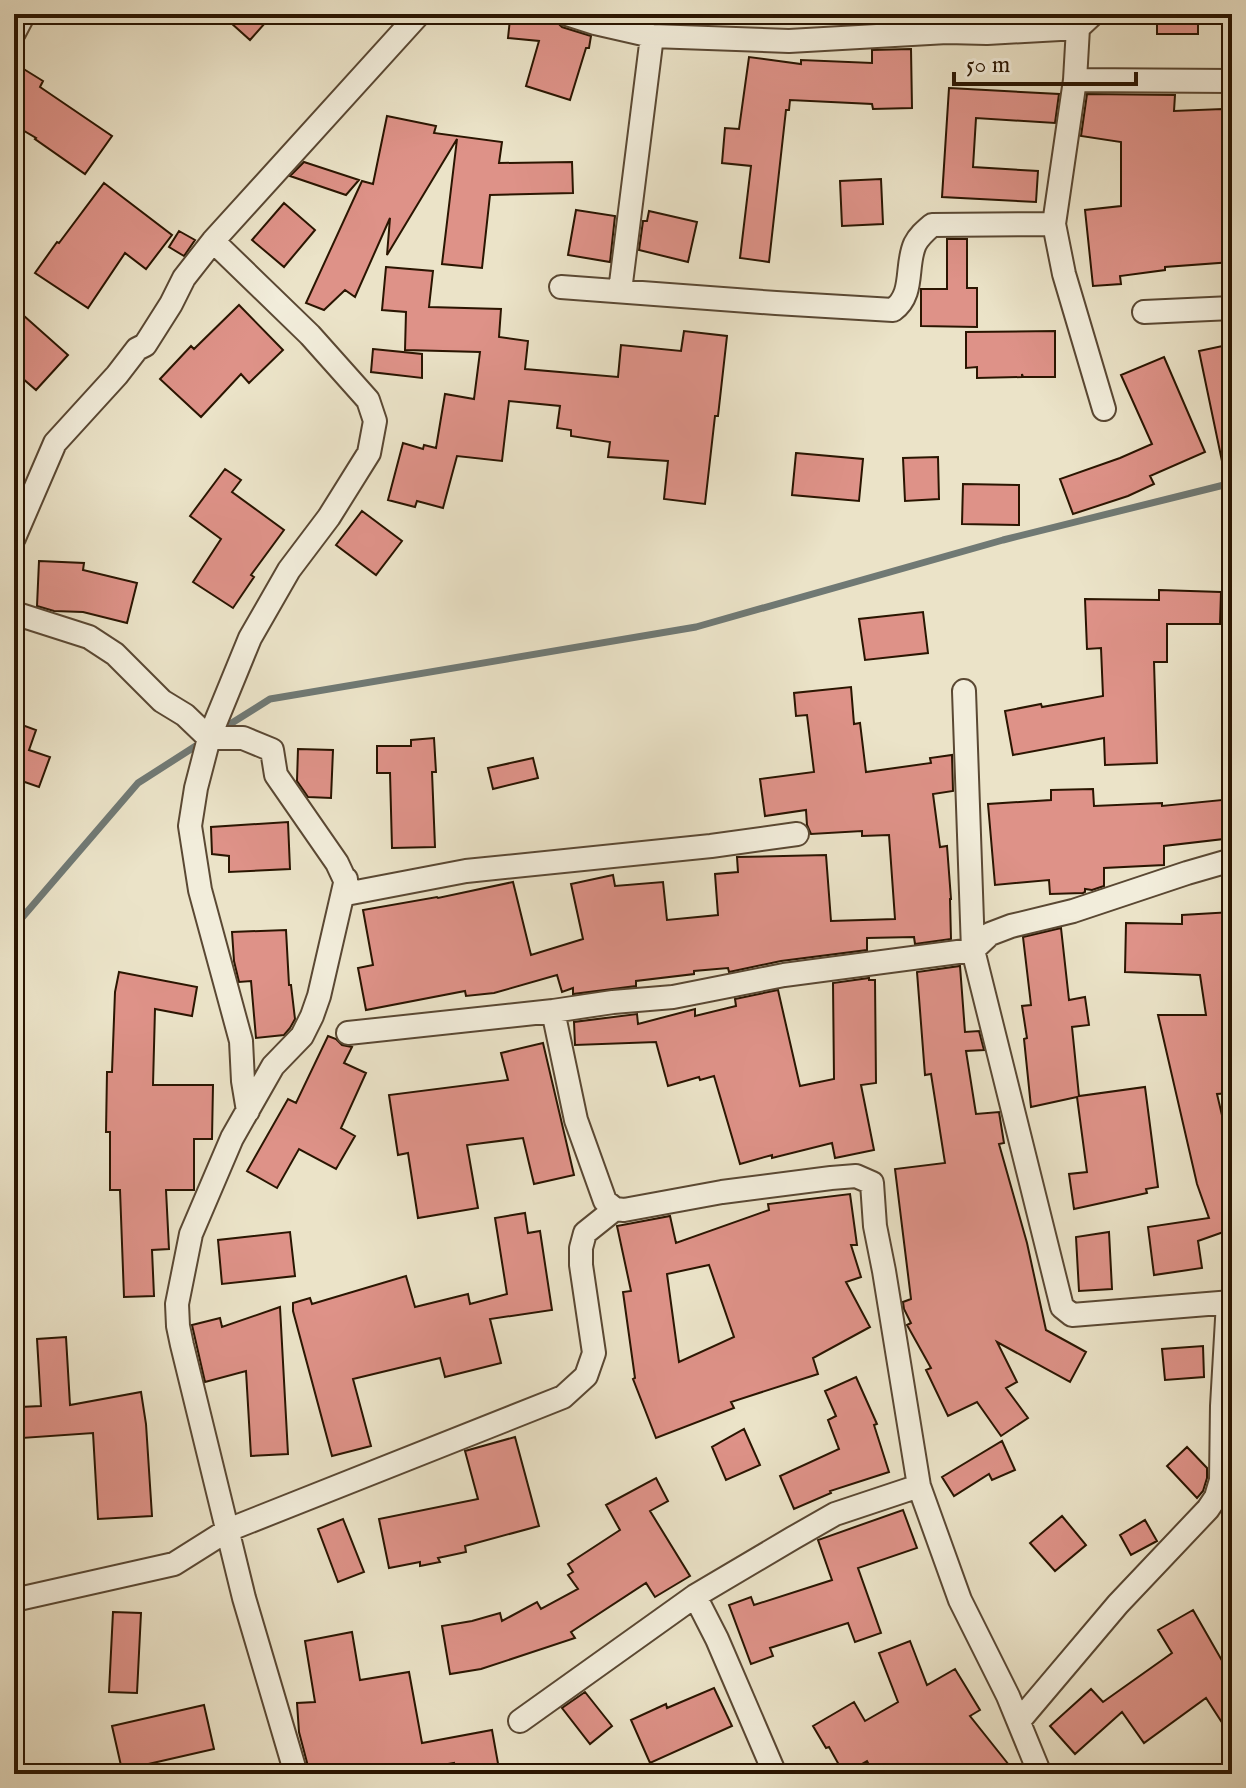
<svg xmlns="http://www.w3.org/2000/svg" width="1246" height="1788" viewBox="0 0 1246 1788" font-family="'IM FELL English',serif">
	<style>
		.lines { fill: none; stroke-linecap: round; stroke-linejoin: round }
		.stream { stroke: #707974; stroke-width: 7 }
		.building { fill: #de9288; stroke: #2a1501; stroke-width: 2; fill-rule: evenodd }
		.minor-casing { stroke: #5a4833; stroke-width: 26 }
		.minor { stroke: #f2eddb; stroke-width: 22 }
	</style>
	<rect width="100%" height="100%" fill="#ebe3c8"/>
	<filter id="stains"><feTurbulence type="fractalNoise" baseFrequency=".0025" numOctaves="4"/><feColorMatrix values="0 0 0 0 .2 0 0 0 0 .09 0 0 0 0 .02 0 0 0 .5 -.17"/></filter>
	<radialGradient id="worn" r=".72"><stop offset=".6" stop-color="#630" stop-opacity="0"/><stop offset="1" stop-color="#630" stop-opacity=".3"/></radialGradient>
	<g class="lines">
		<path class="stream" d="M219,731l51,-32 426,-72 307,-87 229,-57
			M14,927l124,-144 64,-41"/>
	</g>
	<path class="building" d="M221,14h52l-23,26z
		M1157,14h41v20h-41z
		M542,18l13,2 7,7 29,9 -2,12h-3l-16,52 -44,-14 13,-45 -31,-3 2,-19 31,2z
		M911,49l1,59 -39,1 -1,-5 -82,-4 -1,10h-3l-17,152 -29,-4 11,-92 -29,-3 3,-35 14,1 10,-72 52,7v-4l71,3v-13z
		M14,63l29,18 -3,6 72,49 -27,38 -50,-35 1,-1 -22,-13z
		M949,88l110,6 -4,29 -79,-5 -3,49 65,4 -2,31 -94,-5z
		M1087,94l88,1 -1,16 48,-2 3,90 7,-1v64l-67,5v3l-45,6 1,8 -28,2 -8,-76 36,-4v-64l-40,-6z
		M387,116l49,10 -2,7 68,9 -3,21 73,-1 1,31 -83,2 -8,73 -40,-4 15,-125 -70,116 3,-37 -35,79 -10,-7 -21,20 -18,-7 56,-122 11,3z
		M304,162l55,18 -13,15 -56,-19z
		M881,179l2,45 -41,2 -2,-45z
		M104,183l68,52 -26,34 -21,-16 -37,55 -53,-35 22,-31 2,1z
		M284,203l31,27 -31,37 -32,-27z
		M576,210l39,6 -5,46 -42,-7z
		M649,211l48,11 -9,40 -49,-12 4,-29h4z
		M179,231l16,9 -11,16 -15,-9z
		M947,239h20v49h10v39l-56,-1v-37h26z
		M386,267l47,4 -4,36 72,2 -2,28 29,4 -3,28 93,8 3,-32 60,6 3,-20 43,5 -9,80h-3l-10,88 -41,-5 4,-38 -60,-4 2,-15 -39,-6v-6l-14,-2 3,-22 -51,-5 -7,60 -45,-5 -14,52 -26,-7 -2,6 -27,-7 15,-57 20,6 1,-4 12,3 9,-54 29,5 6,-47 -75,-2 1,-38 -24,-2z
		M239,305l44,45 -34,33 -8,-9 -40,43 -41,-38 31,-33 3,3z
		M14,307l54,48 -32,35 -22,-19z
		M1055,331v46h-32l-1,-3v3l-45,1v-11l-11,1v-36z
		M1232,344v121l-9,1 -24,-115z
		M373,349l49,5v24l-51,-6z
		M1164,357l41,95 -55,24 4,8 -26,12 -55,18 -13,-35 60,-21 32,-14 -31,-69z
		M796,453l67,6 -4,42 -67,-6z
		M938,457l1,42 -34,2 -2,-43z
		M225,469l16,11 -9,12 52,38 -33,45 3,2 -21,31 -40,-26 28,-43 -31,-23z
		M963,484l56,1v40l-57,-1z
		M362,511l40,30 -26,34 -40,-30z
		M39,561l45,2 -1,7 54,13 -10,40 -44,-11 -29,-1 -17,-5z
		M1159,590l62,2 -1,32h-53v38h-13l3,101 -52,2 -1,-27 -91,17 -8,-44 36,-7 1,3 61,-11 -2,-48 -14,1 -2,-50 74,1z
		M923,612l5,41 -63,7 -6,-41z
		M851,687l3,37 6,-1 6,49 65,-9 -1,-5 22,-3 1,36 -20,3 7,53 7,-1 4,53h-1l1,40 -36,5 -1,-7 -47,1v12l-86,11 -52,11 -1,-4 -34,3v3l-58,7v5l-63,8v-6l-11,4 -5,-17 -63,18 -28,3 -1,-5 -99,19 -8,-42 15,-3 -10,-55 74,-13 1,1 75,-16 18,73 52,-16 -12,-55 42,-9 2,11 48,-4 4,38 51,-5 -3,-41 23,-2 -1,-15 89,-2 5,66 64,-2 -6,-84 -27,1v-5l-51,3 -4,-9 -1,-15 -41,6 -5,-37 54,-7 -7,-57 -11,1 -2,-23z
		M14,722l22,8 -7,20 21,7 -11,30 -20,-7 -2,4 -3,-1z
		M434,738l2,34h-4l3,75 -43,1 -2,-75h-13v-27h34v-6z
		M298,749l35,1 -2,48 -23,-1 -11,-16z
		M533,758l5,20 -45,11 -5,-21z
		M1093,789l1,17 68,-3v3l70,-7v39l-68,8v19l-60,3v18l-12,4 -7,-1v3l-2,1 -33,1 -1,-14 -54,5 -7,-81 63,-4v-10z
		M288,822l2,47 -61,3v-16l-17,-2 -1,-27z
		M1232,912v181l-15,1 15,64v71l-34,12 4,27 -48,7 -6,-48 61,-9 -12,-34 -39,-169h48l-6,-40 -75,-3 1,-49 56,1v-9z
		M1061,928l8,72 16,-3 4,28 -17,2 7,69 66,-9 13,100 -12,2 1,4 -73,16 -5,-35 18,-2 -10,-75 -46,10 -7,-68 3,-1 -5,-32 9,-1 -8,-68z
		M286,930l3,55h2l4,34 -5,9 -6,7 -28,3 -5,-57 -12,1 -5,-21 -2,-29z
		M960,966l5,66 14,-1 5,19 -18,1 10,63 23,-2 5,31 -5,1 28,99 19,87 40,22 -16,30 -73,-40 20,40 -11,6 22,30 -27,18 -24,-34 -29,14 -22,-46 5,-2 -24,-43 4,-2 -7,-14 -1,-7 8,-3 -16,-130 50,-6 -14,-89 -6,1 -8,-103z
		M119,972l78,15 -5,29 -37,-7 -2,76h60l-1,54h-18v51h-28l3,59 -17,1 2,46 -30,1 -4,-107h-10v-58h-4l1,-60h5l3,-80z
		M869,978v2h6l1,103 -15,2 13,65 -39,8 -3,-15 -60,15v-3l-32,9 -26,-88 -14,4 -1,-3 -31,9 -12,-44 -81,3 -1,-23 63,-8 1,10 57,-15v7l41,-10 -1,-7 43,-9 22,96 34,-7 -1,-96z
		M328,1036l8,3 6,6 10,2 -8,16 22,10 -25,55 14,8 -19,33 -37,-20 -22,39 -30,-17 41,-72 8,4z
		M543,1043l31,132 -40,9 -11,-46 -56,7 11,63 -60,10 -10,-65 -10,2 -9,-60 119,-15 -7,-27z
		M850,1194l7,51h-6l10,32 -15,5 24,45 -57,31 5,16 -87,28 3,6 -78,30 -23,-59 2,-1 -12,-86 8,-1 -14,-65 53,-10 6,27 93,-33 -1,-6zM709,1265l25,72 -55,25 -12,-88z
		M525,1213l3,20 12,-2 12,79 -62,9 11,44 -56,14 -5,-19 -87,21 18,67 -39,10 -39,-145v-8l17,-5 2,6 94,-28 9,31 53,-13 2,10 37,-10 -12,-76z
		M290,1232l5,44 -73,8 -4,-44z
		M1109,1232l3,57 -33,2 -3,-54z
		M280,1307l8,147 -37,2 -5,-85 -41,11 -13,-57 28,-7 2,9z
		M66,1337l4,68 71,-13 5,32 6,92 -54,3 -5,-86 -71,5 -2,-31 21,-1 -4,-67z
		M1203,1346l1,31 -39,3 -3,-31z
		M856,1377l21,47 -3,1 15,47 -59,19 1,2 -37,16 -14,-33 59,-27 -11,-29 8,-4 -11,-25z
		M744,1429l16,36 -34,15 -14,-33z
		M515,1437l24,89 -74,20 1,6 -28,6 2,4 -20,4v-4l-31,6 -10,-49 99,-20 -13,-48z
		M1002,1441l13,29 -23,10 -3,-6 -35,22 -12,-19z
		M1187,1447l20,21v10l-4,13 -6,7 -30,-32z
		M656,1478l12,23 -18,10 40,65 -35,21 -9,-14 -75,49 4,6 -94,31 -31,5 -8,-48 30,-5 28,-8 2,8 35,-19 4,7 37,-20 -10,-14 5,-3 -5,-8 52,-34 -14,-25z
		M903,1510l14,38 -59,20 23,65 -26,9 -7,-19 -78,25 3,8 -22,8 -22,-59 22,-8 3,8 78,-25 -14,-40z
		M1062,1516l24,29 -31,26 -25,-28z
		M343,1519l21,53 -26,10 -20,-53z
		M1145,1520l12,21 -26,14 -11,-20z
		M1193,1610l39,68v60l-26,-40 -62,45 -22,-31 -47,42 -25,-28 41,-37 12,13 69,-49 -14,-23z
		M113,1612l28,1 -4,80 -28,-1z
		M352,1632l8,48 49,-8 13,71 70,-13 7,39 -27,5h-16l-2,-11 -62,11h-82l-11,-42 -2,-29 18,-1 -10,-61z
		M910,1641l17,44 28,-16 25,41 -10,6 39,49 -11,9h-124l-7,-13 -23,13 -15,-27 -3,1 -13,-22 41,-24 11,19 33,-19 -19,-49z
		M714,1688l18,38 -82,37 -19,-43 35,-16 1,4z
		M585,1692l27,34 -22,18 -28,-36z
		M204,1705l10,44 -92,21 -10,-44z"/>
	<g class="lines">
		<g class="minor-casing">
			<path id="minor" d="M567,14l28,9 57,13 137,5 158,-9 40,1 91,-5 15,-14
				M1078,28l-3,52 -21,144 10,50 40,135
				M14,33l10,-19
				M1075,80l157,1
				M213,241l97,94 58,65 7,21 -6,32 -40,64 -40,53 -39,68 -41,100 -13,50 -6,38 10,64 41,151 2,40 5,30
				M561,287l215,16 117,7c22,-16 12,-44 22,-66 4,-8 10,-13 17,-19l122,-1
				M620,291l32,-255
				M1144,312l88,-4
				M14,538l41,-95 62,-68 20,-26 8,-4 26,-41 13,-26 29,-37 206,-227
				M14,613l75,24 26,17 47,47 23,14 24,23h34l29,12 4,25 61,88 14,30 115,-22 245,-25 86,-12
				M964,691l9,259 89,357 10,8 160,-13
				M553,1011l23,109 29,81 10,8 9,1 98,-18 109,-14 25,-2 16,7 3,43 9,45 35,215 41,114 48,96 32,78
				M348,1033l205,-22 60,-9 60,-5 111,-22 189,-25 17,-16 21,-8 62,-15 114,-38 45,-13
				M695,1596l22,43 58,135
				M14,1600l160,-36 54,-34 335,-133 23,-21 8,-23 -13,-88v-17l4,-15 30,-24
				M520,1721l175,-125 98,-58 42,-24 84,-28
				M1019,1721l99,-117 90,-95 8,-12 5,-17 1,-74 6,-104
				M296,1774l-52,-176 -62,-253 -4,-19 -1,-22 14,-70 41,-96 41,-72 29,-30 10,-20 7,-20 27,-117"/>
		</g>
		<use href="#minor" class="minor"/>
	</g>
	<rect width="1246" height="1788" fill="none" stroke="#ebe3c8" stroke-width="48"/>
	<rect x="16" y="16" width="1214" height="1756" fill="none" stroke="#2a1501" stroke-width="4"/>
	<rect x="24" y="24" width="1198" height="1740" fill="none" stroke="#2a1501" stroke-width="2"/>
	<path d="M954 72v12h182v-12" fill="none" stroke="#2a1501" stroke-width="4"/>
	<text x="966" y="72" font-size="24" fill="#2a1501" stroke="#f2eddb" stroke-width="6" paint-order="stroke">50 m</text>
	<rect width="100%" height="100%" filter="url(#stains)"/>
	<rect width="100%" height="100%" fill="url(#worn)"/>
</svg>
